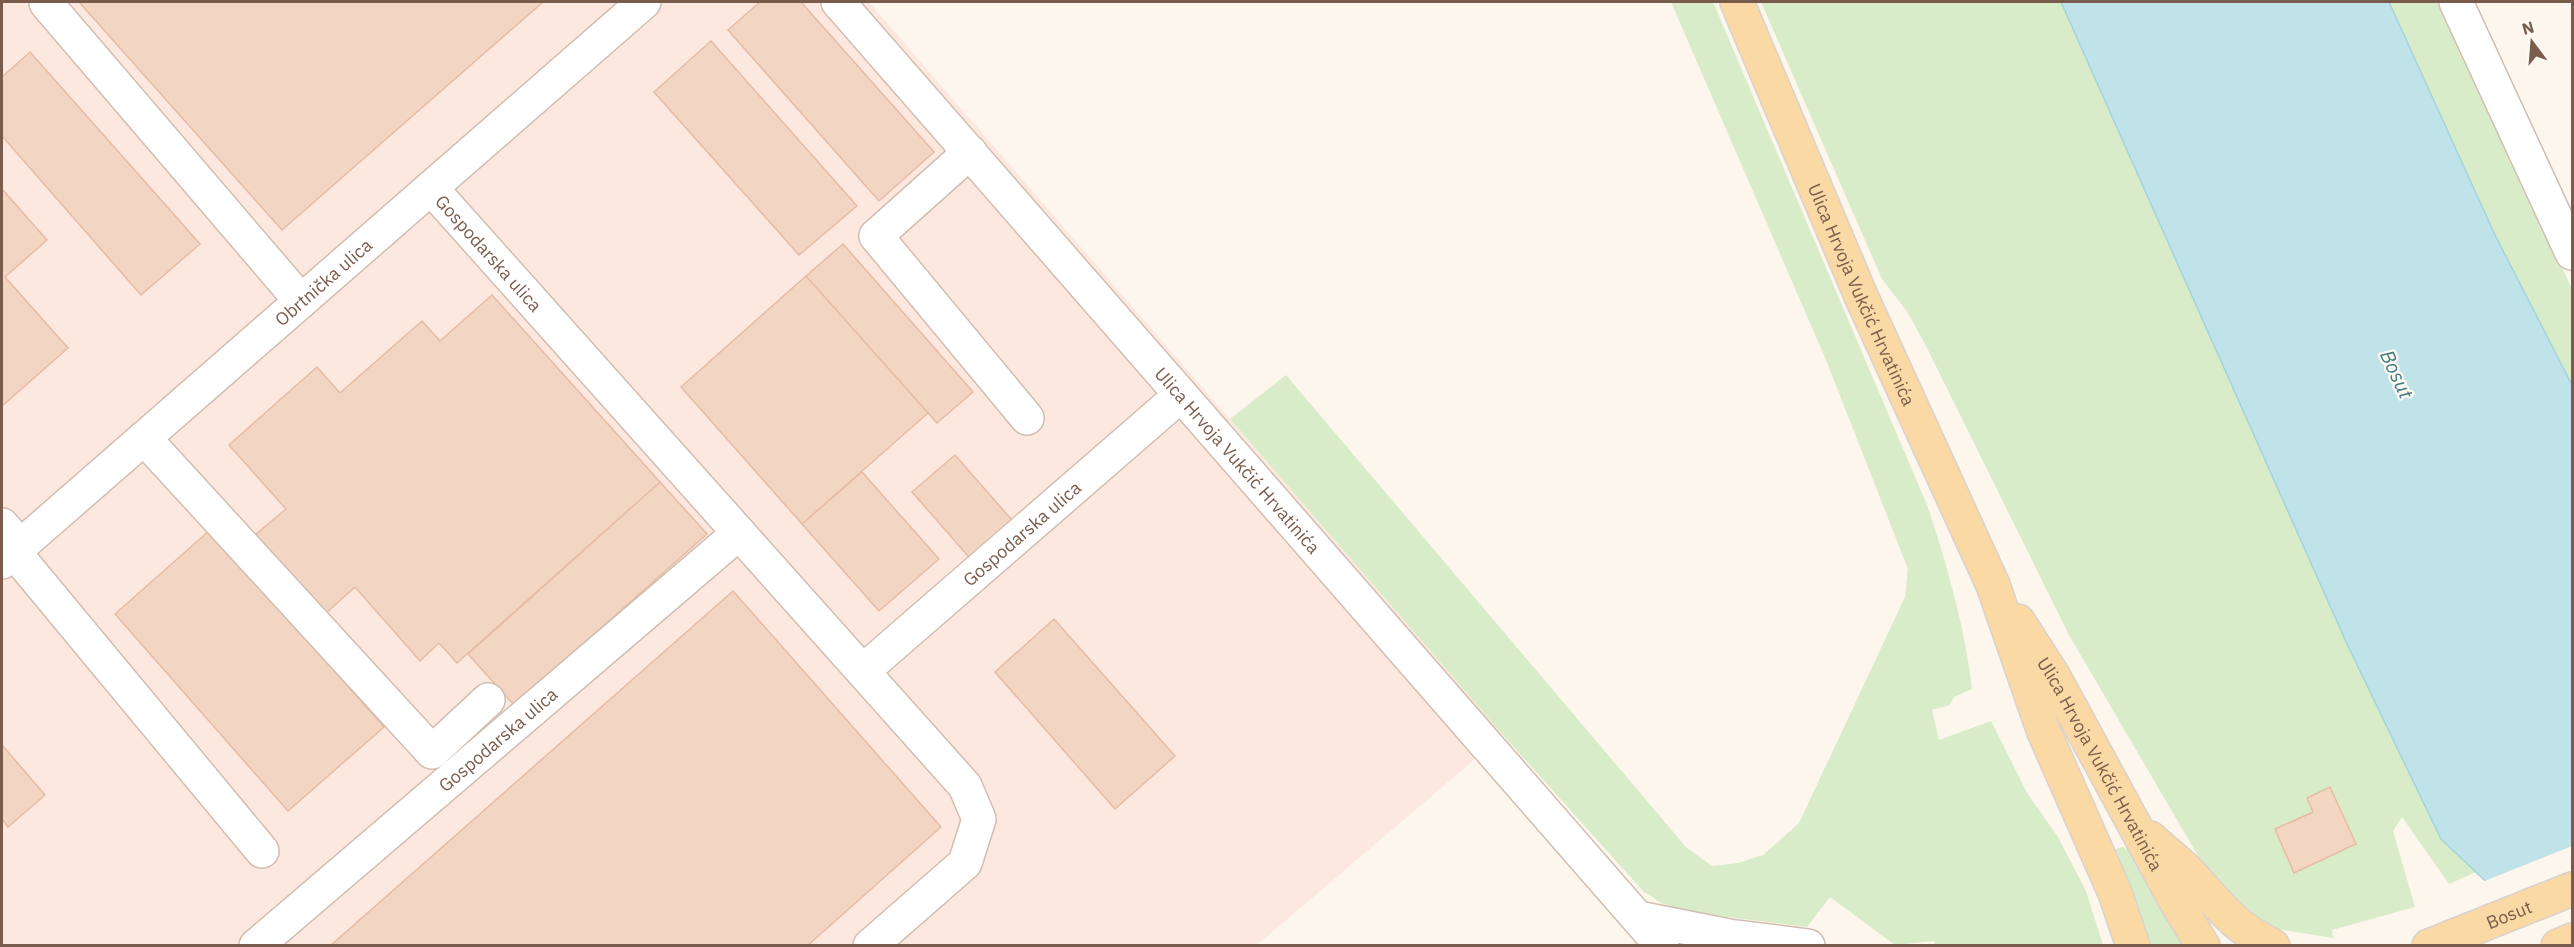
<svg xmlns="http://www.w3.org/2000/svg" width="2574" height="947" viewBox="0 0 2574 947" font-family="'IBM Plex Sans',sans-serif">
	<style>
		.commercial { fill: #fde8e0 }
		.green { fill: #d8ecc9 }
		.water { fill: #bfe3e8; stroke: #a5d3da; stroke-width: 1.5 }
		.pier { fill: #fdf6ec }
		.building { fill: #f3d5c3; stroke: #e6bba3; stroke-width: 1.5 }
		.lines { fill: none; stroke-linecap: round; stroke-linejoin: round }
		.minor-casing { stroke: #d1beb0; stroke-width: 36 }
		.major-casing { stroke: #dad1cd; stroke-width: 36 }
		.minor { stroke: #fff; stroke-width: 33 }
		.major { stroke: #fbd9a5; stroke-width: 33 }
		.labels { text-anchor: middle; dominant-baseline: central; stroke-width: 4.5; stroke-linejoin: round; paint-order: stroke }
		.street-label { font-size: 18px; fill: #7a5c4d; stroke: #fffaf3 }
		.water-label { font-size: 20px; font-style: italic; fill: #437c86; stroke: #fffaf3 }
	</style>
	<rect width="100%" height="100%" fill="#fdf6ec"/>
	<path class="commercial" d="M2,2h867l634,733 -246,210 -1255,1z"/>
	<path class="green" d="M1671,2h42l214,503c19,55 39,127 45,184l-18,8 -4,8 -18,5 7,30 52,-19 36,72 31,44 28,54 17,54 -168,1 -1,-5 -39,4 -65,-48 -23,30 -119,-15 -27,-9 -18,-12 -140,-156 -273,-316 56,-44 400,472 26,19 26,-3 25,-8 36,-32 106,-226 3,-28 -82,-209z
		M1761,2h300l286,642 94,194 35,34 -27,12 -47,-67 -9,14 22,76 -83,23 1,8 -56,-9 -38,-20 -24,-24 -146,-250 -143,-289 -18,-33 -26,-34z
		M2389,2h50l133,287v96l-77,-150z
		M2123,847l10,7 50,91h-32l-39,-95z"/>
	<path class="water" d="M2061,2h328l106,233 77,150v560l-73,-51 -58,-55 -94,-195z"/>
	<path class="pier" d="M2572,846v100h-47l-28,-50 -15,-14z"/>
	<path class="building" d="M79,2h464l-261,228z
		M760,2h41l133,150 -55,49 -151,-171z
		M711,41l146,165 -58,49 -145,-163z
		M30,52l170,192 -59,51 -139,-159v-59z
		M2,189l45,51 -42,37 63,71 -66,58z
		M843,244l130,148 -36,31 -131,-147z
		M806,276l122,137 -126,111 -121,-137z
		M492,295l168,187 -203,181 -18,-20 -19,18 -65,-74 -30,27 -70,-79 31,-26 -57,-64 88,-78 23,26 82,-72 18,20z
		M955,455l63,72 -43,37 -63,-72z
		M862,472l77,87 -60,52 -77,-87z
		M660,482l47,52 -193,171 -46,-51z
		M210,530l174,197 -96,84 -173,-197z
		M733,591l208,236 -134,119h-477z
		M1054,619l121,137 -60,53 -120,-137z
		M2,745l43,50 -37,32 -6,-8z
		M2330,787l26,57 -62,29 -19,-44 38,-17 -6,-14z"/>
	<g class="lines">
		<g class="minor-casing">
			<g id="minor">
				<path id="s1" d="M838,2l824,944"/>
				<path d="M2456,2l116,251"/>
				<path d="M46,3l255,298"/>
				<path d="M970,152l-94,84 151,182"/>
				<path id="s2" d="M431,188l534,598 14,33 -14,44 -95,83"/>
				<path d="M144,438l288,314 56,-52"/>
				<path d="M2,525l18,21"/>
				<path d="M14,552l248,299"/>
				<path id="s3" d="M2,562l642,-560"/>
				<path id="s4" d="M863,671l318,-276"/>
				<path d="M1638,918l91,18 79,10"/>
				<path id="s5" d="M256,946l483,-413"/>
			</g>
		</g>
		<g class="major-casing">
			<g id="major">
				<path id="s6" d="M1737,2l124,294 132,289 51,147 71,161 18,53"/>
				<path id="s7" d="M2018,621l36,56 120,221 29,48"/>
				<path d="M2150,838c15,14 32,26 45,41 29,32 38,46 78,67"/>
				<path id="s8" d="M2429,946l143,-57"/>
				<path d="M2558,946l14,-6"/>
			</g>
		</g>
		<use href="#minor" class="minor"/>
		<use href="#major" class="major"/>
	</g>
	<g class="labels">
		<g class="street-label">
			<text stroke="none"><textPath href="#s2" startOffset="87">Gospodarska ulica</textPath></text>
			<text stroke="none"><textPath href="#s3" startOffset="426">Obrtnička ulica</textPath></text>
			<text stroke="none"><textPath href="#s6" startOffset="318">Ulica Hrvoja Vukčić Hrvatinića</textPath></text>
			<text stroke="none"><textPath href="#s1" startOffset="608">Ulica Hrvoja Vukčić Hrvatinića</textPath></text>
			<text stroke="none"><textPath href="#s4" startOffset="210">Gospodarska ulica</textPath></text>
			<text stroke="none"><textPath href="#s5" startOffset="318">Gospodarska ulica</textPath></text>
			<text stroke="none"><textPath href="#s7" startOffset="165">Ulica Hrvoja Vukčić Hrvatinića</textPath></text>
			<text stroke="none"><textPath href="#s8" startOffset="86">Bosut</textPath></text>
		</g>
		<g class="water-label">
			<text transform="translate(2397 374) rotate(65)">Bosut</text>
		</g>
	</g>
	<rect width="2574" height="947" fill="none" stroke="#7a5c4d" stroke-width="6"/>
	<g transform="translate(2532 42) rotate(344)" stroke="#fffaf3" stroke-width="4.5" paint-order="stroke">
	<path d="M0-4.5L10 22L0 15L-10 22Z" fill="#7a5c4d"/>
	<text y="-9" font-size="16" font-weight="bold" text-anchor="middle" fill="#7a5c4d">N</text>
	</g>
</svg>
